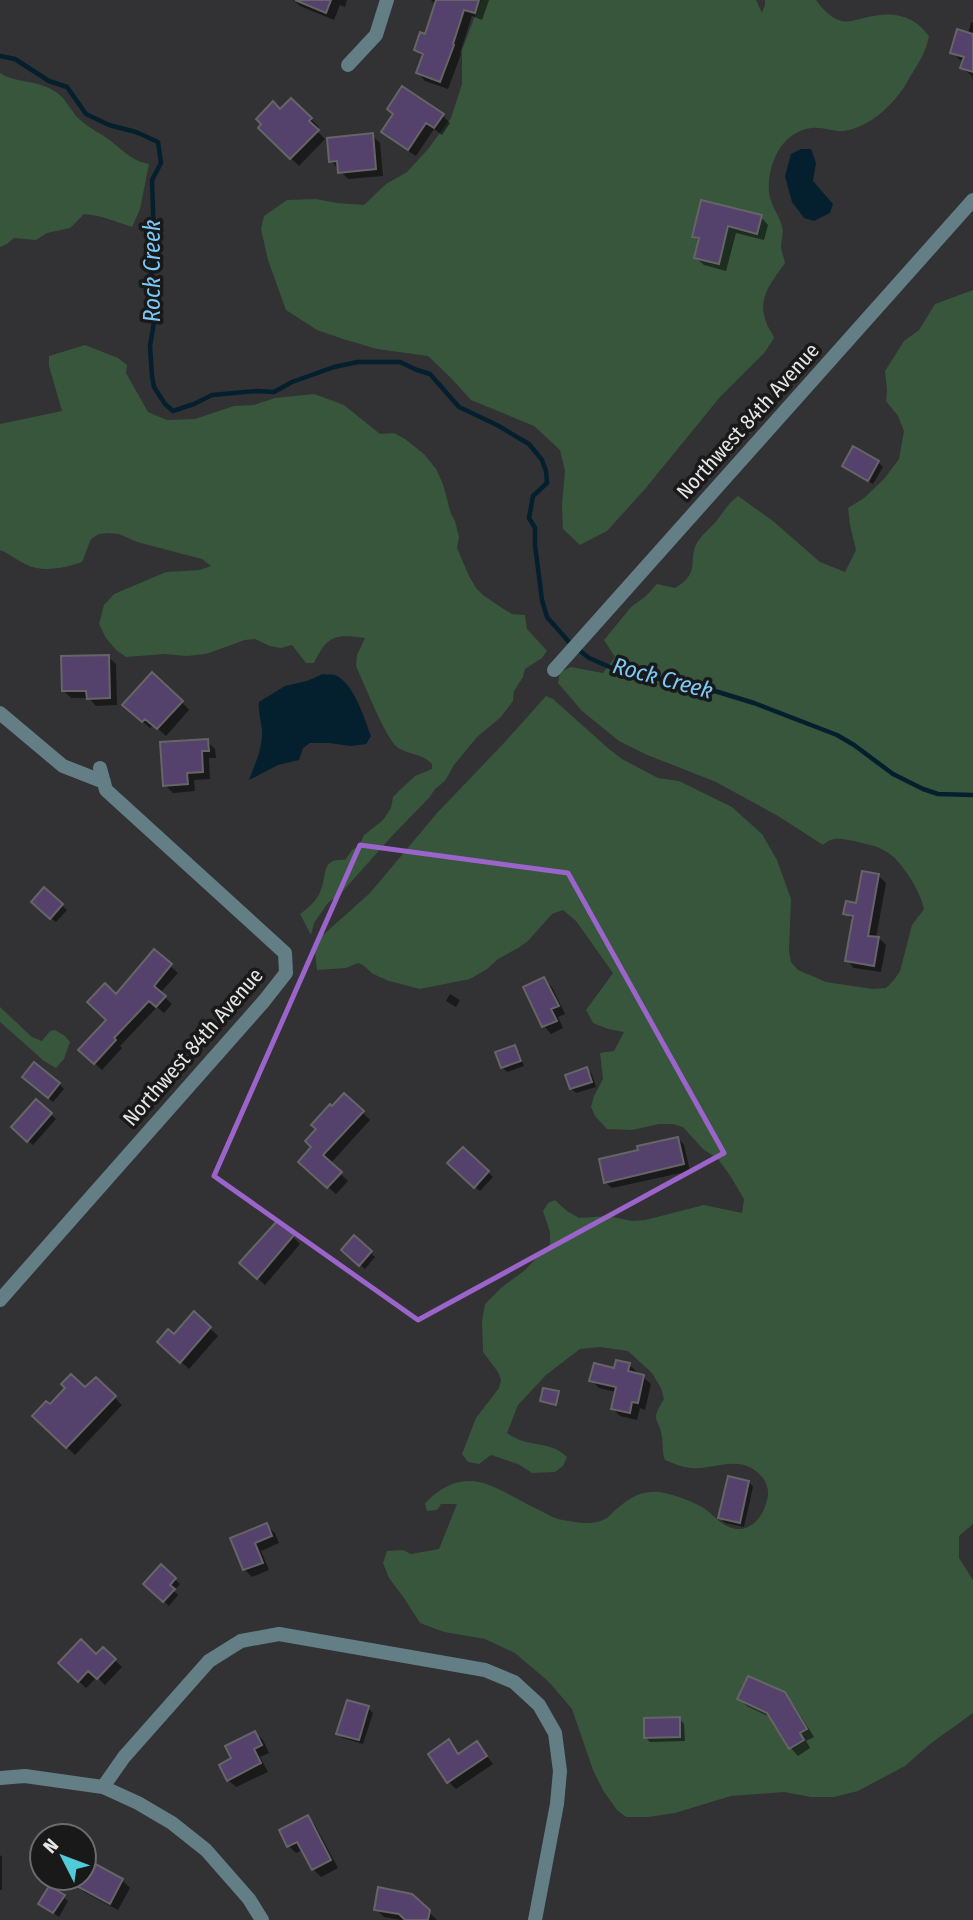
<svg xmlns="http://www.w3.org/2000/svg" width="973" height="1920" viewBox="0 0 973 1920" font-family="'Fira Sans Condensed',sans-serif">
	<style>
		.green { fill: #37563c }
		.water { fill: #04202f }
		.shadow { fill: #0007 }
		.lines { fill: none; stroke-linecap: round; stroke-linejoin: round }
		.stream { stroke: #04202f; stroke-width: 4.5 }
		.building { fill: #55426c; stroke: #656466; stroke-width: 2 }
		.street { stroke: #637e85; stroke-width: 14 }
		.marked { fill: none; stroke: #9b64cb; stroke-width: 5; stroke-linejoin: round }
		.labels { text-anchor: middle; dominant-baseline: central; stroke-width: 7; stroke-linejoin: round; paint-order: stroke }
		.street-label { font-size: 21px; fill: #e6e6e7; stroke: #1a191a }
		.water-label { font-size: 23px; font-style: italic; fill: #7ac9f8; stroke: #1a191a }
	</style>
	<rect width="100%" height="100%" fill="#323133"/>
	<path class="green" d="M481,0h275l6,13 3,-8v-5h51c6,8 15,19 26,21 6,2 16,-2 22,-3 26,-7 48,-5 65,18 -3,18 -14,32 -23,48 -13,21 -36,43 -62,47 -10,1 -21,-4 -32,-3 -30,3 -45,36 -43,64 1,12 10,23 13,34 2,7 -1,15 -1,21 1,6 3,11 4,16 -13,19 -28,34 -19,59 2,6 6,10 8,16l-9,14 -45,45 -75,92 -38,42 -27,14 -17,-16 -1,-24 3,-34 -5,-21 -26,-24 -63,-26 -19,-21 -24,-23 -51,-7 -34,-10 -26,-9 -31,-20 -18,-50 -7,-31 3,-13 23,-16 29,-1 21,4 27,2 22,-21 21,-12 21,-23 23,-31 11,-34v-34z
		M0,73c15,10 39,7 56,19 9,6 14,17 21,25 8,8 17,13 27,19 15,10 26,25 45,28l-9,45 -8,18c-16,-5 -31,-12 -48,-13l-14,14 -23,5 -11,7 -22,-2 -7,6 -7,3z
		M973,290v1234l-14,12v22l14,22v133l-43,31 -25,22 -47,25 -24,6h-23l-27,-5 -53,4 -56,17 -27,4h-22l-9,-7 -13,-18 -11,-22 -21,-61 -23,-27 -34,-29 -30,-14 -41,-7 -24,-9 -16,-25 -15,-20 -6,-15 4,-12 16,-1 8,4 28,-5 18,-45h-16l-4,6 -10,1 -2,-8c43,-43 71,-13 114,7 8,4 16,9 24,10 13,2 30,6 42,-1 3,-1 5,-4 8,-7 15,-13 26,-22 47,-20 12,2 29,8 40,14 9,4 16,14 25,19 23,13 40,-8 43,-30 1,-11 -6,-20 -15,-26 -19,-12 -42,1 -62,-1 -9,-1 -17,-4 -26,-8 -3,-8 -2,-14 -3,-23 -3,-21 -13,-14 2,-38l-3,-11 -9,-15 -24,-22 -28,-4 -20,2 -34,26 -28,30 -11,28c22,16 41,6 60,24l-4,9 -8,6 -23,1 -14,-9 -27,-9 -12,9 -11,-2 -6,-8 14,-36 23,-30 2,-8 -3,-8 -15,-20 -1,-31 3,-17 16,-16 24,-18 25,-26v-12l-7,-21 5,-8 7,-3 12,11 12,7 29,-2 24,5 13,-1 59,-15 38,8 2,-14 -15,-25 -11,-15 -15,-10 -20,-22 -10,-3h-14l-27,6 -25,-1 -12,-13 -4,-9 3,-11 9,-17 -3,-26 14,-2 10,-19 -16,-3 -15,-6 -7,-13 27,-37 -37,-52 -13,-11 -11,4 -24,27 -10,7 -20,11 -11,10 -17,10 -50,10 -31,-8 -16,-7 -10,-9 -5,-2 -12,5 -29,2 -3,-27 56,-50 67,-80 66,-69 43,-48 7,3 56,50 13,10 36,19 21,3 53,26 30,27 15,26 14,39 -2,52 2,11 7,8 28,12 47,7 13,-1 8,-8 6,-9 12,-46 12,-16c-3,-17 -23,-50 -39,-58 -9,-6 -21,-7 -31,-10 -13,-2 -21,-5 -31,4l-45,-29 -62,-34 -71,-28 -26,-13 -37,-30 -24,-28 2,-11 11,-5 32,6 12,-16 -11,-17 27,-33 15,-11 11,-12 18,4c28,-17 11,-28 23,-47 4,-6 10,-11 15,-16 9,-10 14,-21 25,-29l35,25 47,41 25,10 11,-22 -6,-25 -2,-17 16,-10 20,-19 15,-20 5,-28 -6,-15 -12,-15 1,-11 -2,-19 19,-30 15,-11 16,-26z
		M85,345l33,13 9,7 -1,8 22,39 19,8 28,-1 39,-13 20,-1 21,-7 39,-4 30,11 36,29 14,-1 11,6 19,15 12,15 7,15 8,30 4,7 4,16 -2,11 12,28 7,12 7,7 19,13 10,6 13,1 2,14 20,22 -5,7 -17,11 -2,8 -9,14 -1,10 -12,16 -24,20 -23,28 -9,16 -10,8 -6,9 -37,38 -49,55 -15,12 -14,20 -3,12 -11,-21c8,-6 16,-12 20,-22 8,-15 -1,-34 25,-32l7,-10 7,-4 5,-11 19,-15 8,-12 2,-11 8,-8 14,-13 17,-7v-5c-10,-11 -24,-9 -35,-17 -12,-10 -33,-64 -41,-81l1,-11 8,-17c-31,-4 -37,-3 -51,25h-8l-14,-18 -11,3 -11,-2 -15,-7 -10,1 -39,14 -19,2 -23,-2 -38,3 -10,-7 -10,-12 -7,-14 5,-19 10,-11 52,-22 34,-2 11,-4 -9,-7 -65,-17 -18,-8 -11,-1 -9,1 -8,5 -9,23c-16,6 -41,11 -57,2 -9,-4 -16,-11 -25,-14v-126l62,-13 -13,-45v-10z
		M0,1007l32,30 10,4 8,-10 5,-1 10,6 5,6 -6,17 -8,9 -12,-7 -44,-39z"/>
	<path class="water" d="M801,149h10l5,14 -3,18 20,23 -3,9 -16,8 -10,-3 -12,-16 -7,-26 6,-22z
		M323,674c4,1 8,0 12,1 19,8 29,43 36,61l-5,8 -16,2 -20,-3h-20l-7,5 -4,12 -21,5 -29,15c6,-16 14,-32 13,-50 -1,-10 -4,-18 -3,-28l26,-16 22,-5z"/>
	<path class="shadow" d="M293,0h54l-2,7 -5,-2 -6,15 -34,-14z
		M431,0h58l-7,20 -10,-4 -12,37 1,1 -13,35 -23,-8 -7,-8 5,-16 -7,-7 10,-14 10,-30z
		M971,22l2,1v57l-1,-4 -10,-8 2,-7 -4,-1 -8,-8 16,-18z
		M291,100l28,27 -3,3 9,9 -26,27 -39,-38z
		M442,115l8,8 -8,12 -8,-6 -18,27 -25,-16 -7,-8z
		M372,135l8,8 3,33 -35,3 -17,-18z
		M702,202l59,15 7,8 -4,15 -28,-7 -10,38 -22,-6 -8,-7 4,-16 -6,-6z
		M878,462l5,5 -10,17 -24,-13 -5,-5z
		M108,657l8,7 1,41 -21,1 -7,-8h-18l-7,-7z
		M182,702l7,8 -23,26 -12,-11 -4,3 -18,-16z
		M207,741l8,8 1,9h-7l1,21 -16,1 1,11 -22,2 -8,-8z
		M878,875l8,8 -10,55h3l7,7 -5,27 -27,-4 -7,-8 6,-40 -8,-7 13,-8z
		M45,890l22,20 -11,12 -18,-15z
		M154,951l24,22 -18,20 12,11 -8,9 -7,-6 -37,39 2,2 -20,22 -21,-20 27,-30 8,-24z
		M544,979l8,8 13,27 -7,3 5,11 -12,6 -7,-8z
		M450,994l10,6 -4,7 -10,-6z
		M515,1047l4,5 5,14 -17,6 -5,-5z
		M587,1069l5,5 4,13 -20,6 -5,-5z
		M29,1081l30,3 5,5 -11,13z
		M344,1095l26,25 -40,44 18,17 -12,13 -28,-25 5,-22 19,-39z
		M36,1101l20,18 -23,26 -20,-18z
		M678,1138l6,7 6,26 -78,17 -7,-6 35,-31z
		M463,1149l30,28 -13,14 -30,-28z
		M278,1222l22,22 -35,41 -24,-22z
		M370,1252l5,5 -10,12 -17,-14z
		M194,1314l24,22 -29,33 -22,-20z
		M629,1365l8,7v3l6,2 8,7 -6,26 -5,-2 -3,12 -17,-4 -8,-8 4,-16 -17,-4 -8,-8z
		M96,1379l26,26 -47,50 -41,-39 51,-26z
		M749,1482l4,5 -9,40 -19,-4 -5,-5z
		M267,1526l8,7 4,10 -18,8 8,19 -17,7 -7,-7 -12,-31z
		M161,1567l19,17 -6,7 4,4 -9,11 -23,-22z
		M103,1649l19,18 -17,18 -8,-8 -11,11 -26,-25 36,-7z
		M784,1694l8,8 22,35 -8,4 4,7 -12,8 -7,-8 -19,-30 -25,-12 -8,-7z
		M368,1708l5,5 -10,31 -20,-6 -5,-5z
		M680,1719l4,5 1,17 -35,1 -5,-5z
		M255,1733l8,7 6,13 -9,4 8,15 -32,15 -8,-7 6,-21z
		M448,1742l12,13 17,-11 16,20 -37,25 -7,-7z
		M308,1817l7,8 23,43 -17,9 -8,-8 -10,-19 -7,3 -7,-7z
		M0,1855l2,2v33h-2z
		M84,1870l38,10 8,8 -12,22 -34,-18 -8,-8 4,-6h4z
		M411,1895l26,25h-36l-17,-3 -8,-8z
		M63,1897l5,4 -9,16 -19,-13z"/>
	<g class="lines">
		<path class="stream" d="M0,56l15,3 34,22 18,6 19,27 23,11 27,7 22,10 3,21 -9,17 2,61 -3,33 6,30 -7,42 2,30 2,11 11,17 8,7 21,-7 18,-9 45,-4 17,1 18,-10 42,-15 24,-5h42l17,8 13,4 29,33 38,18 32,19 13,16 4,11 1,12 -14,13 -4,22 6,10v17l7,55 5,17 22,25 20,16 30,13 25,7 31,2 15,6 15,2 49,15 83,32 17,10 39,29 30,15 15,5 35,1"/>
	</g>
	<path class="building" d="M295,0h36l-5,13z
		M436,0h43l-4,13 -11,-3 -11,34 1,1 -14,37 -24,-9 7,-19 -9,-4 6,-18 5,2z
		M957,29l16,5v38l-13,-4 4,-11 -14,-4z
		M402,86l42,28 -10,14 -8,-5 -18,27 -27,-18 12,-18 -6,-5z
		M291,98l21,20 -3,3 10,9 -29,29 -32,-31 3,-4 -5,-5 17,-18 7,8z
		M373,133l3,36 -38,4 -1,-12 -8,1 -2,-24z
		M701,200l61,15 -5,19 -29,-8 -9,38 -25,-6 5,-20 -7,-1z
		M853,446l26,15 -11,20 -26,-15z
		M109,655l1,43 -23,1 -1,-8h-24l-1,-35z
		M152,672l31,29 -26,28 -12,-10 -3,3 -20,-17z
		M208,739l1,12h-7l1,21 -16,1 1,11 -25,2 -3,-44z
		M862,871l17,3 -11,62 11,1 -5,29 -29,-5 8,-45 -10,-2 3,-13 10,2z
		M44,887l19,17 -13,15 -19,-17z
		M154,949l18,15 -18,22 12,10 -10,11 -7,-6 -35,37 2,2 -22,24 -16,-14 28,-30 -19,-18 18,-19 11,11z
		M544,977l15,29 -8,3 6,12 -15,6 -19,-40z
		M515,1045l6,16 -20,7 -6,-16z
		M34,1062l26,21 -12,15 -26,-21z
		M587,1067l5,15 -22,7 -5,-14z
		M344,1093l20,18 -41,44 19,17 -15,16 -29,-26 13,-15 -6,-6 11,-12 -5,-4 19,-21 2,2z
		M36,1099l16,14 -25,29 -16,-15z
		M678,1137l6,27 -80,19 -5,-24 39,-9 -1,-4z
		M463,1147l26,24 -15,17 -27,-25z
		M278,1220l16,15 -37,44 -18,-16z
		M354,1235l18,16 -13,15 -18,-16z
		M194,1311l17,16 -31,36 -23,-21 11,-13 6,5z
		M616,1360l14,3 -2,8 16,4 -6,28 -6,-1 -2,11 -19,-4 5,-22 -27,-6 5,-18 20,5z
		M71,1374l14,13 11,-10 20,19 -50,52 -34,-32 14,-15 4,3 15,-16 -4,-4z
		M543,1388l16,3 -3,14 -16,-4z
		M728,1476l21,5 -9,42 -22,-5z
		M267,1523l5,13 -17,7 8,20 -20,7 -13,-32z
		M161,1564l15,14 -6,7 5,4 -12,13 -20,-18z
		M81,1639l15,15 7,-7 13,12 -19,20 -9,-8 -10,11 -20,-19z
		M748,1676l37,16 22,37 -7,4 4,7 -15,9 -22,-36 -30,-14z
		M347,1700l22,6 -10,34 -23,-6z
		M680,1717v20l-36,1v-20z
		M255,1731l7,14 -8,4 7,14 -34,18 -8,-16 12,-7 -6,-12z
		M449,1739l9,15 19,-13 10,15 -40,27 -19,-29z
		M308,1815l23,45 -19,10 -15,-28 -10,5 -8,-17z
		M88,1860l35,19 -13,25 -48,-26h22v-12z
		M49,1886l16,9 -12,18 -15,-9z
		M378,1887l34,7 18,16 -2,10h-23l-6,-6 -25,-4z"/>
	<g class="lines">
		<path class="street" d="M348,65l28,-30 11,-35
			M554,670l419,-470
			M0,713l63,53 41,16
			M0,1300l264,-299 22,-28 -1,-20 -179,-163 -6,-22
			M0,1778l25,-2 78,11 35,16 34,20 34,27 43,49 13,21
			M103,1787l21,-30 85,-96 32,-20 38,-7 206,36 29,12 25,23 16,28 5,38 -3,33 -22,116"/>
	</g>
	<path class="marked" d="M360,845l208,28 156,280 -306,167 -204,-144z"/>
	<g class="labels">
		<g class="street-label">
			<text transform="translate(748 421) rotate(-48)">Northwest 84th Avenue</text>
			<text transform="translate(193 1047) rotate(-49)">Northwest 84th Avenue</text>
		</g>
		<g class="water-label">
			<text transform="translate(152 271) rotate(-90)">Rock Creek</text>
			<text transform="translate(663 678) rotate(15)">Rock Creek</text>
		</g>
	</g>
	<g transform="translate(63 1857) rotate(312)"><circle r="33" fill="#1a191a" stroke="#6c6b6c" stroke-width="2"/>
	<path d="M0-5L12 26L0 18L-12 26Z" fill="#52cbd9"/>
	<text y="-10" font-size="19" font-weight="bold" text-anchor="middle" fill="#e6e6e7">N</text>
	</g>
</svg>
